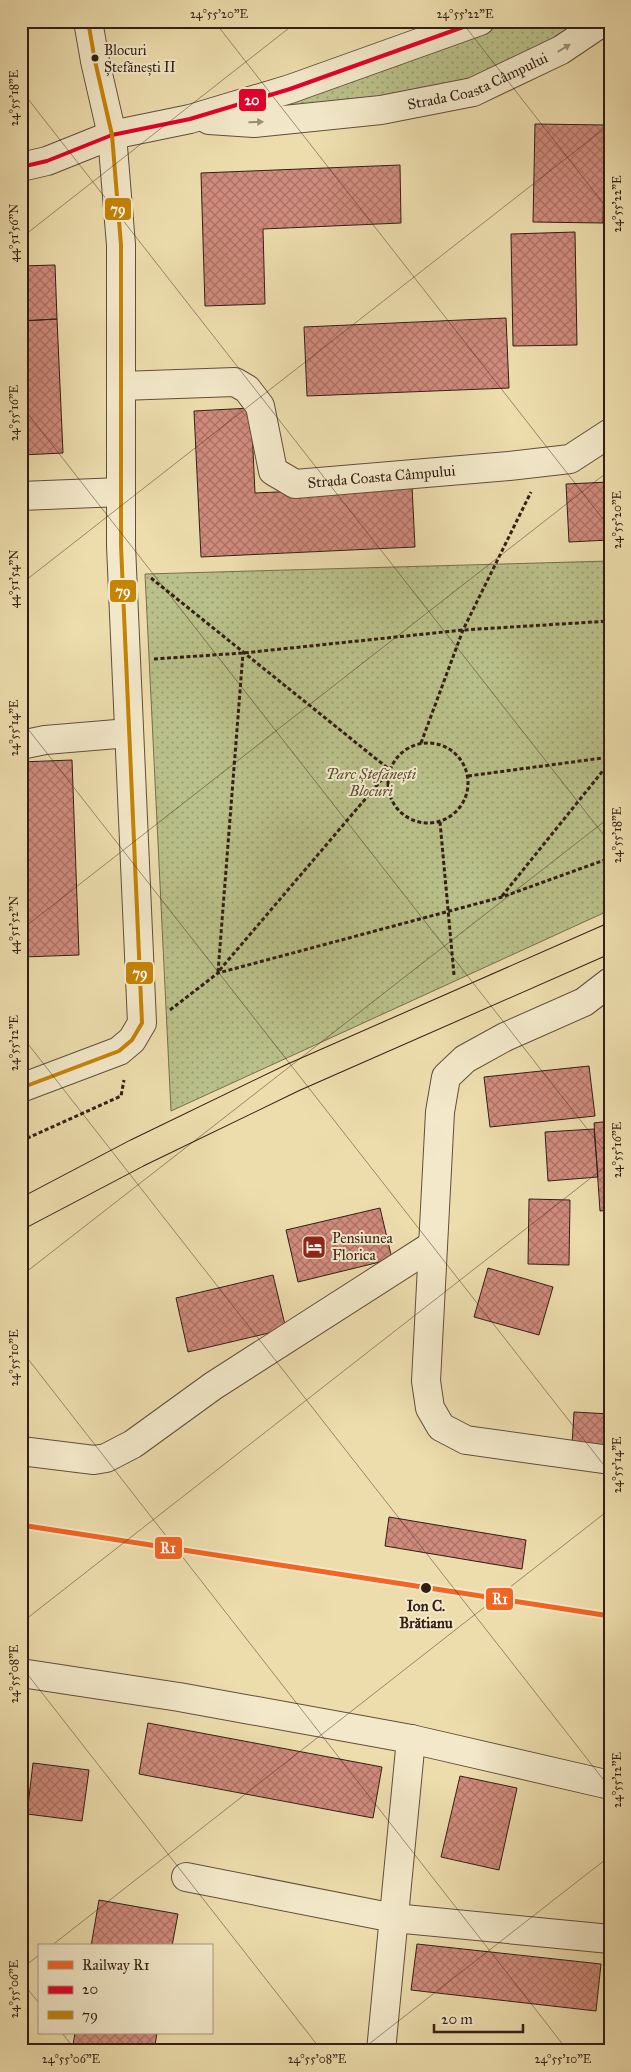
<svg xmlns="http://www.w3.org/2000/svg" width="631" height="2072" viewBox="0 0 631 2072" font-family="'IM FELL Great Primer',serif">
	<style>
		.green { fill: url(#green-dots); stroke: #766f4f }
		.building { fill: url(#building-cross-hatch); stroke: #331e15 }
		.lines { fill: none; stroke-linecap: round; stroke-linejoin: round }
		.minor-casing { stroke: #624e3b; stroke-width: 30 }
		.major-casing { stroke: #331e15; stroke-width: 30 }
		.path { stroke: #331e15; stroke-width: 3; stroke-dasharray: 4 2.5; stroke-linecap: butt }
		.minor { stroke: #f3e9ca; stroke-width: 28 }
		.major { stroke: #edddad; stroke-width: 28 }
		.bus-1-casing { stroke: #f3e9ca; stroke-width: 8 }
		.bus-2-casing { stroke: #f3e9ca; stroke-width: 8 }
		.bus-1 { stroke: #e4002b; stroke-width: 4 }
		.bus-2 { stroke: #c68405; stroke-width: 4 }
		.rail-1-casing { stroke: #f3e9ca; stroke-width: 9 }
		.rail-1 { stroke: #f26522; stroke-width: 5 }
		.oneway { fill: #9d8e79 }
		.ticks { fill: none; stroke: #331e15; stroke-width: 1; stroke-opacity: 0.45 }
		.bus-dot { fill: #331e15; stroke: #f3e9ca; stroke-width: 2 }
		.labels { text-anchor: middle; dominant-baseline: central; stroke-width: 4; stroke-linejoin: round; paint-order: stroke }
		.bus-label { font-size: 14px; fill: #331e15; stroke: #f3e9ca; text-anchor: start }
		.street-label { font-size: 15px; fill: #331e15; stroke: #f3e9ca }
		.park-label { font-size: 15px; font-style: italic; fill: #5b4f38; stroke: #f3e9ca }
		.poi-label { font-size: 15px; fill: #331e15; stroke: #f3e9ca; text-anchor: start }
		.stop-label { font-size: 15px; font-weight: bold; fill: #331e15; stroke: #f3e9ca }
		.line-badge { stroke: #f3e9ca; stroke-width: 2 }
		.badge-label { font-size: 14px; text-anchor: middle; font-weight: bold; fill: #fff }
		.neatline { fill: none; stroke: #331e15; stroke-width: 2 }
		.ticks-label { font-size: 12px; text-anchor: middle; fill: #331e15 }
	</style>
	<defs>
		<pattern id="green-dots" width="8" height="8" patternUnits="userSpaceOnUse" patternTransform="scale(1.25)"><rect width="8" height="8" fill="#b9c089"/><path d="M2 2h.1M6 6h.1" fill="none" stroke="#979b6f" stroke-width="1.8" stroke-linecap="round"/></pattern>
		<pattern id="building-cross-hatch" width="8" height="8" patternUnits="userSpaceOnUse" patternTransform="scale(1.25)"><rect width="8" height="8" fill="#d18b7d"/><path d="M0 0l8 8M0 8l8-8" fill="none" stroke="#aa7165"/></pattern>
	</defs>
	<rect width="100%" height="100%" fill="#edddad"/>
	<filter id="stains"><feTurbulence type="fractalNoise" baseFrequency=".004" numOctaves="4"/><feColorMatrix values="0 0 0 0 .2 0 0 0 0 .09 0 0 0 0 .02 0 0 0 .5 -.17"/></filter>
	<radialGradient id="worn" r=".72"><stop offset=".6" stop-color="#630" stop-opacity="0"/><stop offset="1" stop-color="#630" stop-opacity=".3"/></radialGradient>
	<path class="green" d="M494,21h98l-123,65 -216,31z
		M610,561v349l-439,201 -26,-537z"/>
	<path class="building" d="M535,124l70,1 -2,98 -70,-1z
		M400,165l1,58 -138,6 2,75 -60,2 -4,-133z
		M575,232l2,113 -64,1 -2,-112z
		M55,265l2,54 -36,2v-55z
		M506,318l3,70 -202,8 -3,-69z
		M57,319l6,134 -42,2v-134z
		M251,408l4,85 157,-7 3,61 -214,10 -7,-146z
		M610,482v58l-41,2 -3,-58z
		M72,760l7,195 -56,2 -2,-195z
		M589,1066l6,50 -105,11 -6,-50z
		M610,1121v89l-10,1 -6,-88z
		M594,1129l4,48 -50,4 -3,-49z
		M529,1199l41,1 -1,65 -41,-1z
		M380,1208l12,51 -94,23 -12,-52z
		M488,1268l65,19 -14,48 -65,-18z
		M273,1275l13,54 -98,23 -12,-54z
		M574,1412l36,2v33l-38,-2z
		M389,1517l137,23 -4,29 -137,-23z
		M148,1723l234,44 -9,51 -234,-44z
		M33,1763l56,7 -7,51 -55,-7z
		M460,1776l57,12 -18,82 -58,-13z
		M99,1900l79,14 -6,32h-81z
		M417,1944l184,20 -5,47 -185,-21z
		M75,2033h82l-3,18h-82z"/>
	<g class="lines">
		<g class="minor-casing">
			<g id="minor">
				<path id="s1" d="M209,120l45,3 127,-13 92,-18 88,-42 43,-29"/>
				<path d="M21,167l26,-6 65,-26 78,-16 100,-30 190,-68"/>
				<path id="s2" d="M121,386l114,-4 12,7 13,17 13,65 22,13 214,-18 61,-7 40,-26"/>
				<path d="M21,496l100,-4"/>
				<path d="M21,745l24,-5 84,-7"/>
				<path d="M610,982l-26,20 -79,35 -40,22 -19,18 -6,35 -14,269 4,27 11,19 25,13 144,20"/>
				<path d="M21,1088l98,-37 13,-11 10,-17 -21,-477v-301l-9,-110 -17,-74 -7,-40"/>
				<path d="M21,1451l73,9 12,-2 27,-14 80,-58 220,-141"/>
				<path d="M21,1673l158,24 232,42 199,46"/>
				<path d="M186,1877l208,41 216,21"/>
				<path d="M381,2051l30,-312"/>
			</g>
		</g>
		<g class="major-casing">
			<path id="major" d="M21,1214l116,-61 157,-76 316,-139"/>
		</g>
		<path class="path" d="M151,578l239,192 -172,202
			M154,659l89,-6 220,-23 147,-9
			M388 783a40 40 0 1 1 80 0a40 40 0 1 1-80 0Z
			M421,743l42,-113 68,-138
			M468,776l142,-19
			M440,822l14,153
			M502,896l108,-134
			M218,972l25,-319
			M170,1010l48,-37 284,-76 108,-39
			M21,1141l100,-45 3,-16"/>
		<use href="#minor" class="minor"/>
		<use href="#major" class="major"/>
		<g class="bus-1-casing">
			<path id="bus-1" d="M21,167l26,-6 65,-26 78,-16 100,-30 190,-68"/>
		</g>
		<g class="bus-2-casing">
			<path id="bus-2" d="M21,1088l98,-37 13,-11 10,-17 -21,-477v-301l-9,-110 -17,-74 -7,-40"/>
		</g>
		<use href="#bus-1" class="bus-1"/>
		<use href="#bus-2" class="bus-2"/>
		<g class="rail-1-casing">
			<path id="rail-1" d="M21,1525l589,91"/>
		</g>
		<use href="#rail-1" class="rail-1"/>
	</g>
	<defs><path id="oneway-solid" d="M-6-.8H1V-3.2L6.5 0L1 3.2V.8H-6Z" transform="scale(1.25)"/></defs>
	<g class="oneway">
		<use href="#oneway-solid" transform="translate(564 48) rotate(-31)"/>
		<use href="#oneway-solid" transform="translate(256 122) rotate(-2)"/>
	</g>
	<path class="ticks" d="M214,21l396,507M461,21l149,191M21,90l589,753M21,238l277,-217M21,405l589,753M21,584l589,-460M21,720l589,753M21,930l589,-460M21,1035l589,753M21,1276l589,-459M21,1350l547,701M21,1623l589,-460M21,1666l301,385M51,1946l559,-437M21,1969l18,-14M21,1981l18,22M62,2033l14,18M360,2051l250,-195"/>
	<defs>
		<g id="hotel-square" transform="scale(1.25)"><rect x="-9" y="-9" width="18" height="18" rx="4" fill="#8f2418" stroke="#f3e9ca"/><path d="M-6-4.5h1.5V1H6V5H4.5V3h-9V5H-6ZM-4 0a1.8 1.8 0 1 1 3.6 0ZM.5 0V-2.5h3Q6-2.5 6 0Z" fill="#fff"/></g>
	</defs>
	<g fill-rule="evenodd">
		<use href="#hotel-square" x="314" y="1247"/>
	</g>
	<g class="bus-dot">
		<circle cx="95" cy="58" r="4.5"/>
		<circle cx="426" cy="1588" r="6"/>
	</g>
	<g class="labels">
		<g class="bus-label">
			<text x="104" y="50">Blocuri<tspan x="104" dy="17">Ștefănești II</tspan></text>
		</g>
		<g class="street-label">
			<text stroke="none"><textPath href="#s1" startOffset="274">Strada Coasta Câmpului</textPath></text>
			<text stroke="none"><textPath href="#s2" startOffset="328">Strada Coasta Câmpului</textPath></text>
		</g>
		<g class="park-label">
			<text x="371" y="774">Parc Ștefănești<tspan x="371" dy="17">Blocuri</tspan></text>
		</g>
		<g class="poi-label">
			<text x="332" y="1238">Pensiunea<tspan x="332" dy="17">Florica</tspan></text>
		</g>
		<g class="stop-label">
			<text x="426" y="1606">Ion C.<tspan x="426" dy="17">Brătianu</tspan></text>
		</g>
	</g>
	<g class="line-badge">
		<rect x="238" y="88" width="29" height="24" rx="5" fill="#e4002b"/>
		<rect x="104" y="197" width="28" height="24" rx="5" fill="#c68405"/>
		<rect x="109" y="579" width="28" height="24" rx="5" fill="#c68405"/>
		<rect x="125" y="961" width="29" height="24" rx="5" fill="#c68405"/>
		<rect x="154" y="1536" width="29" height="24" rx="5" fill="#f26522"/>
		<rect x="485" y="1587" width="29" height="24" rx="5" fill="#f26522"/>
	</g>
	<g class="badge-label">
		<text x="252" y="105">20</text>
		<text x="118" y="214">79</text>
		<text x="123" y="596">79</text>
		<text x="140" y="978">79</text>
		<text x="168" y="1553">R1</text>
		<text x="500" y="1604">R1</text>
	</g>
	<rect width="631" height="2072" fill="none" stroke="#edddad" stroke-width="55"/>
	<rect x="38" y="1944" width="175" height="90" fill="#f3e9ca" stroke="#a69882"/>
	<rect x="48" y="1961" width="25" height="8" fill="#f26522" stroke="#a69882"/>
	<text x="82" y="1970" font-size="15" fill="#331e15">Railway R1</text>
	<rect x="48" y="1986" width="25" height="8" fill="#e4002b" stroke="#a69882"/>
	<text x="82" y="1994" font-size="15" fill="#331e15">20</text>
	<rect x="48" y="2011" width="25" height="8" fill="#c68405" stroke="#a69882"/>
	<text x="82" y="2020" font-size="15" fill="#331e15">79</text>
	<path d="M434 2024v8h89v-8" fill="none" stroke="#331e15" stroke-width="2.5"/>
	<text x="441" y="2024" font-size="15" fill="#331e15" stroke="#f3e9ca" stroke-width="4" paint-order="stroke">20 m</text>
	<rect x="28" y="28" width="576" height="2016" class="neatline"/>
	<g class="ticks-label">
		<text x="219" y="18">24°55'20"E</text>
		<text x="465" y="18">24°55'22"E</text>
		<text transform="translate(14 98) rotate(-90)" y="4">24°55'18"E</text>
		<text transform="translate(617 204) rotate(-90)" y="4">24°55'22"E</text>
		<text transform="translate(14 233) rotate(-90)" y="4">44°51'56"N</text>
		<text transform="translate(14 413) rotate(-90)" y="4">24°55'16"E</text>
		<text transform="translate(617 520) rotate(-90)" y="4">24°55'20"E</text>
		<text transform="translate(14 579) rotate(-90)" y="4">44°51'54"N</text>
		<text transform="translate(14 728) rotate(-90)" y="4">24°55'14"E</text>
		<text transform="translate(617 835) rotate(-90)" y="4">24°55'18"E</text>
		<text transform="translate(14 925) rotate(-90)" y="4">44°51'52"N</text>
		<text transform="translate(14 1043) rotate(-90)" y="4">24°55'12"E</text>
		<text transform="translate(617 1150) rotate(-90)" y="4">24°55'16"E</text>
		<text transform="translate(14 1358) rotate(-90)" y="4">24°55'10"E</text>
		<text transform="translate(617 1465) rotate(-90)" y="4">24°55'14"E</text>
		<text transform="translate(14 1674) rotate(-90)" y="4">24°55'08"E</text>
		<text transform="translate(617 1780) rotate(-90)" y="4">24°55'12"E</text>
		<text transform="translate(14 1989) rotate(-90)" y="4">24°55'06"E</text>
		<text x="71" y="2063">24°55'06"E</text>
		<text x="317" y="2063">24°55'08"E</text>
		<text x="563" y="2063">24°55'10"E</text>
	</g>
	<rect width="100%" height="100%" filter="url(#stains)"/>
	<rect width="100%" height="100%" fill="url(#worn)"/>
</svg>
